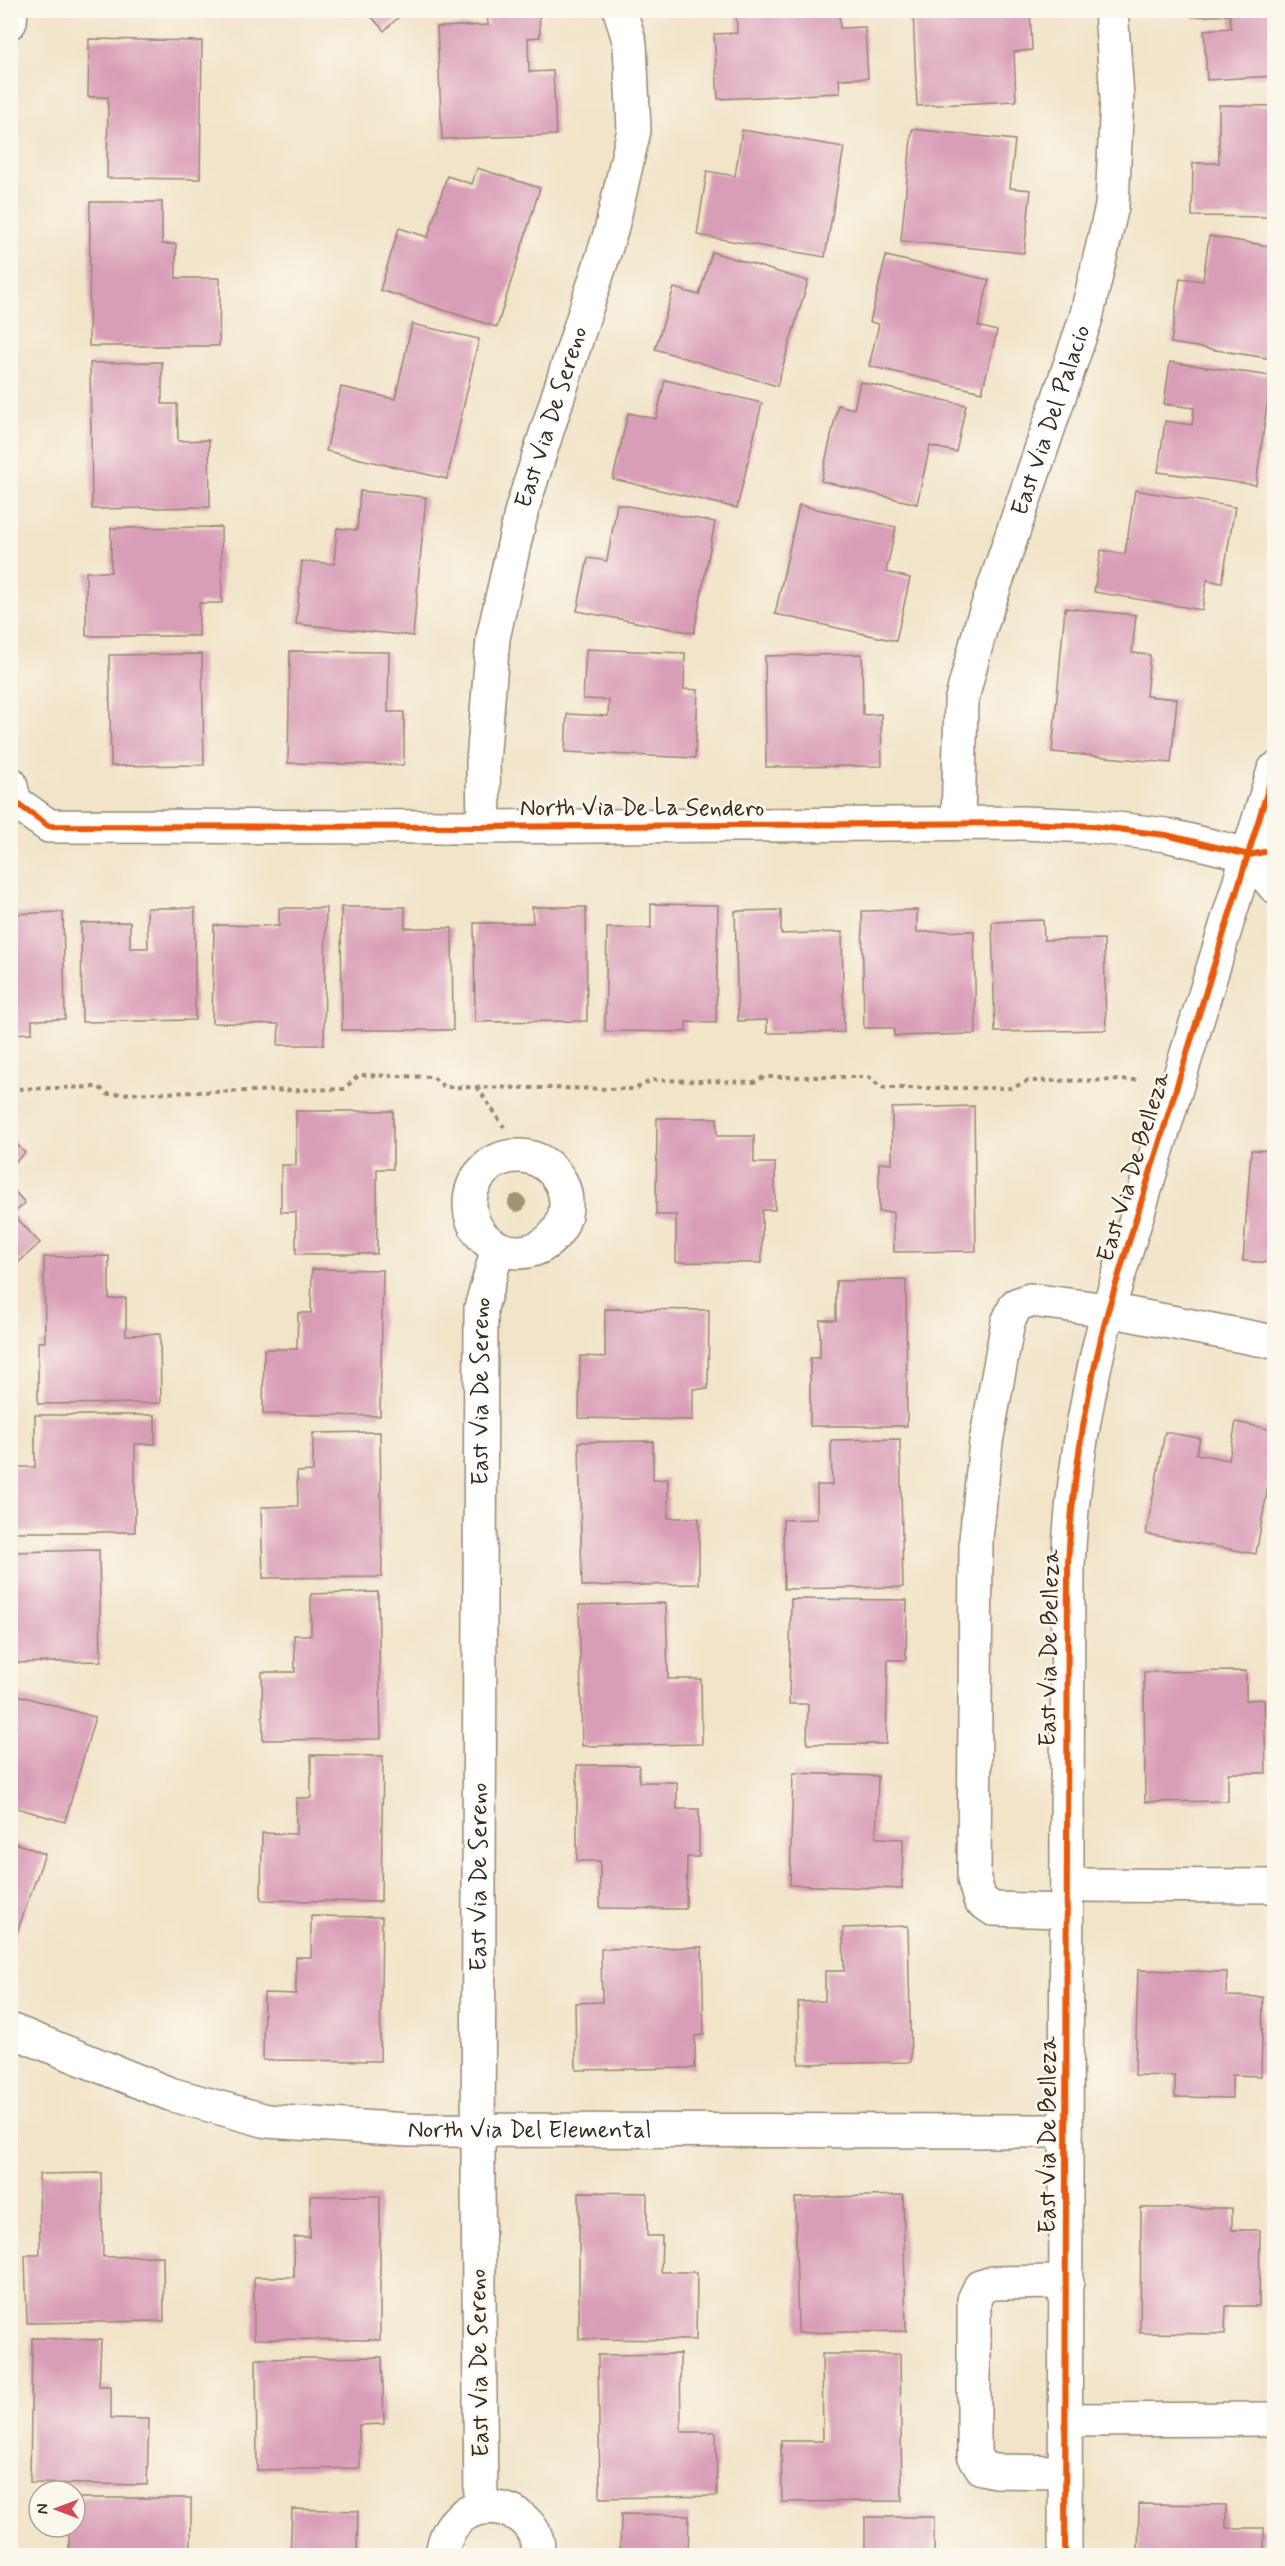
<svg xmlns="http://www.w3.org/2000/svg" width="1285" height="2566" viewBox="0 0 1285 2566" font-family="Mynerve,sans-serif">
	<style>
		.building { fill: #d99eb7 }
		.lines { fill: none; stroke-linecap: round; stroke-linejoin: round }
		.minor-casing { stroke: #968773; stroke-width: 36 }
		.tertiary-casing { stroke: #968773; stroke-width: 36 }
		.path { stroke: #968773; stroke-width: 4; stroke-dasharray: 4.5 4.5; stroke-linecap: butt }
		.minor { stroke: #fff; stroke-width: 33 }
		.tertiary { stroke: #fff; stroke-width: 33 }
		.cycleway-casing { stroke: #fbf7ec; stroke-width: 10 }
		.cycleway { stroke: #e8590c; stroke-width: 6 }
		.tree { fill: #9e9577 }
		.labels { text-anchor: middle; dominant-baseline: central; stroke-width: 5; stroke-linejoin: round; paint-order: stroke }
		.street-label { font-size: 24px; fill: #3b2a1e; stroke: #fbf7ec }
	</style>
	<rect width="100%" height="100%" fill="#fbf7ec"/>
	<filter id="ink" filterUnits="userSpaceOnUse"><feTurbulence type="fractalNoise" baseFrequency=".0167" numOctaves="2"/><feDisplacementMap in="SourceGraphic" scale="12" xChannelSelector="R" yChannelSelector="G"/><feConvolveMatrix kernelMatrix="1 2 1 2 8 2 1 2 1" color-interpolation-filters="sRGB"/></filter>
	<filter id="wash" filterUnits="userSpaceOnUse"><feTurbulence type="fractalNoise" baseFrequency=".008" numOctaves="4" result="noise"/><feDisplacementMap in="SourceGraphic" scale="24" xChannelSelector="R" yChannelSelector="G"/><feGaussianBlur stdDeviation="1.35" result="paint"/><feColorMatrix in="noise" values="0 0 0 0 0 0 0 0 0 0 0 0 0 0 0 0 0 1.4 0 .05"/><feComposite in="paint" operator="in"/></filter>
	<g filter="url(#wash)">
		<rect width="100%" height="100%" fill="#f1e4c8"/>
		<g id="blocks">
			<path class="building" d="M377,10h29l-22,21 -13,-15z
				M487,10h52l1,27 -12,1 1,34 24,-1 3,64 -114,4 -5,-112 51,-2z
				M736,10h103l1,18 25,-1 3,51 -29,1 1,14 -122,6 -4,-65 23,-1z
				M913,10h117l2,40 -18,2 2,49 -99,5z
				M1193,10h81v66l-67,4 -3,-50 27,-2 -1,-13 -37,2z
				M89,39l113,2 -2,138 -93,-1 1,-81h-20z
				M1219,105l55,1v111l-82,-1 1,-53h26z
				M912,129l103,11 -5,48 21,2 -7,63 -123,-12z
				M742,130l102,17 -19,110 -128,-22 10,-64 28,5z
				M477,168l63,20 -43,139 -117,-37 19,-62 29,9 19,-61 25,8z
				M90,202h72v42h14v34h44l-1,68h-130z
				M1209,236l65,11v112l-103,-16 9,-65 23,3z
				M712,252l96,29 -31,105 -122,-37 19,-61 25,7z
				M886,256l103,24 -11,46 19,5 -15,61 -113,-26 10,-42 -9,-2z
				M412,324l67,15 -32,140 -121,-28 15,-64 54,12z
				M162,362v42h15l1,37 31,-1 1,67 -118,2 -2,-146z
				M1170,362l101,14 -15,109 -98,-13 7,-51 27,4 2,-17 -30,-4z
				M665,380l97,23 -25,105 -124,-29 15,-66 28,6z
				M860,382l106,23 -10,47 -26,-6 -13,58 -96,-23 17,-76 16,4z
				M1135,490l100,17 -13,76 -15,-3 -5,30 -108,-18 7,-42 24,4z
				M360,491l66,6 -13,139 -117,-12 6,-63 32,3 3,-36 20,2z
				M617,504l98,18 -21,111 -117,-22 11,-53 19,3z
				M799,505l97,22 -10,45 24,6 -14,63 -121,-27z
				M221,527l1,76h-23v33h-113v-64h25v-44z
				M1065,608l71,7 -4,38 18,2 -4,41 31,3 -6,64 -119,-11z
				M586,649l99,4 -1,36 14,1 -3,68 -130,-6 2,-38 41,2 1,-16 -26,-1z
				M290,651l99,1 -1,60h16v53l-116,-2z
				M202,654l2,111 -93,1 -2,-111z
				M862,654l1,61 18,-1 1,52 -116,1 -1,-111z
				M651,904l67,1 -2,118 -30,-1v10l-81,-1 2,-103h44z
				M341,907h64v21h47l1,102h-111z
				M532,907h54l1,114 -112,1 -1,-99h59z
				M147,908h48v112l-113,2 -1,-99 49,-1v26h18z
				M279,908h47l-2,137h-46l1,-21 -67,-1 2,-98 65,1z
				M781,910v24l61,-2 2,100 -77,1v-13l-29,1 -3,-110z
				M917,910v22l57,-1 2,103 -82,2v-8h-30l-2,-117z
				M63,912l2,107 -33,1v13l-22,1v-120z
				M1043,920l1,20 60,-1 2,91 -111,2 -3,-110z
				M974,1106l2,145 -82,1 -1,-40h-14v-49h13v-55z
				M296,1111h97v58h-16v85h-81v-42h-15v-47h15z
				M657,1118h60v18h37v27h21v47h-13v53l-86,-1v-47h-20z
				M10,1137l15,16 -15,14z
				M1251,1150l23,1v112l-31,-2z
				M10,1186l15,17 -12,11 27,29 -30,27z
				M109,1256v43l17,-1v37l34,-1 1,69 -123,1v-62h7l-1,-85z
				M312,1269l71,1 -3,146 -117,-2 1,-65h33l1,-36h13z
				M906,1280l1,146h-97v-68h10v-38h16v-39z
				M605,1309l104,1 -1,79h-15v31l-114,-2 1,-62 25,1z
				M35,1415h120v29h-20v88h-125v-65h25z
				M1236,1422l38,8v22l-18,102 -110,-20 19,-102 35,6 -4,16 33,6z
				M380,1432l2,145 -119,1 -2,-71 37,-1 -1,-34 16,-1v-38z
				M900,1439l3,148 -119,2 -1,-69 34,-1v-34h15l-1,-45z
				M653,1441v39l15,-1v39h31v66l-117,2 -3,-144z
				M99,1550l2,111 -91,2v-111z
				M378,1592l3,147 -118,1 -1,-68h33l-1,-37h17v-41z
				M791,1599l116,1 -1,60h-18l-2,84h-79l1,-40h-19z
				M666,1603l2,76h33l1,65 -120,2 -3,-141z
				M1246,1671v29l18,-1 2,74h-38v28l-83,1 -1,-130z
				M10,1693l85,24 -30,105 -55,-16z
				M311,1755l72,1 -2,146 -120,-2 1,-67 34,1v-36h15z
				M577,1765h62v17h38v27h22v48h-12l-1,52 -86,-1v-47h-23z
				M793,1773l85,3 -2,62 27,1 -1,50 -112,-4z
				M10,1841l35,13 -34,95h-1z
				M311,1916l71,1 -2,144 -117,-1 1,-67 32,1v-37h15z
				M908,1926l3,136 -112,2 -1,-62 27,-1v-30h19l-1,-43z
				M702,1947l2,88 -9,1v32l-119,2 -1,-67 27,-1 -1,-53z
				M1138,1970l89,2 -1,24 37,1 -2,79 -29,-1v23l-57,-1v-21l-40,-1z
				M101,2173l2,84 60,-1 1,65 -137,2 -2,-68h15l-1,-81z
				M579,2192l68,1v43h15l-1,36h36l-1,68 -117,-1z
				M903,2195l3,136 -108,2 -3,-135z
				M310,2196h70v144l-126,-1v-62h40v-40h16z
				M1141,2208h91v22h28l-1,76h-33l-1,28 -85,-1z
				M32,2338l69,2 -2,46h12v32l38,1 -2,66 -117,-2z
				M680,2354l1,78h35l1,64 -117,2 -2,-143z
				M822,2354h78l2,147 -120,1 -1,-61h42z
				M382,2357l2,67 -25,1 1,43 -103,2 -1,-111z
				M75,2498h116v58h-122v-29h6z
				M1139,2504l87,1v23h38v28h-126z
				M292,2509l66,2 -1,45h-67z
				M621,2514l68,1 -1,41h-68z
				M865,2517h69v39h-69z"/>
		</g>
	</g>
	<g filter="url(#ink)">
		<use href="#blocks" fill-opacity="0" stroke="#968773" stroke-width="1.5"/>
		<g class="lines">
			<g class="minor-casing">
				<g id="minor">
					<path d="M10,22l1,-12"/>
					<path d="M10,783l5,19 34,24 435,1 538,-4 70,3 74,9 83,20"/>
					<path id="s1" d="M958,823l3,-121 20,-76 105,-308 26,-112 5,-109 -6,-87"/>
					<path id="s2" d="M484,827l-1,-65 10,-124 29,-129 89,-278 23,-101 -4,-86 -10,-34"/>
					<circle cx="518" cy="1204" r="48"/>
					<path d="M1067,1885l207,1"/>
					<path d="M1066,1911l-73,-2 -13,-9 -6,-21 2,-340 10,-97 22,-120 8,-17 14,-5 78,10 166,32"/>
					<path id="s3" d="M10,2030l160,64 97,27 141,9 658,1"/>
					<path d="M1065,2420l209,-1"/>
					<path d="M1065,2472l-70,-1 -13,-3 -8,-13v-155l6,-13 13,-4 74,-1"/>
					<path id="s4" d="M481,2507l-3,-328 3,-871 17,-60"/>
					<path d="M442,2556c7,-73 101,-56 96,0"/>
				</g>
			</g>
			<g class="tertiary-casing">
				<path id="tertiary" d="M1249,855l25,31
					M1065,2556c0,-330 2,-660 3,-990 4,-87 18,-171 40,-256l166,-540"/>
			</g>
			<path class="path" d="M477,1087l27,40
				M10,1089l89,-2 8,7 237,-5 15,-14 74,2 11,10 191,2 17,-9 102,2 10,-5h105l13,11h130l16,-7 110,-1"/>
			<use href="#minor" class="minor"/>
			<use href="#tertiary" class="tertiary"/>
			<g class="cycleway-casing">
				<path id="cycleway" d="M10,783l5,19 34,24 435,1 538,-4 70,3 74,9 83,20 25,-5
					M1065,2556c0,-330 2,-660 3,-990 4,-87 18,-171 40,-256l166,-540"/>
			</g>
			<use href="#cycleway" class="cycleway"/>
		</g>
		<circle class="tree" cx="517" cy="1203" r="9"/>
	</g>
	<g class="labels">
		<g class="street-label">
			<text stroke="none"><textPath href="#s2" startOffset="418">East Via De Sereno</textPath></text>
			<text stroke="none"><textPath href="#s1" startOffset="417">East Via Del Palacio</textPath></text>
			<text x="642" y="808">North Via De La Sendero</text>
			<text transform="translate(1134 1167) rotate(-73)">East Via De Belleza</text>
			<text stroke="none"><textPath href="#s4" startOffset="1116">East Via De Sereno</textPath></text>
			<text transform="translate(1050 1648) rotate(-89)">East Via De Belleza</text>
			<text stroke="none"><textPath href="#s4" startOffset="630">East Via De Sereno</textPath></text>
			<text stroke="none"><textPath href="#s3" startOffset="536">North Via Del Elemental</textPath></text>
			<text transform="translate(1048 2135) rotate(-90)">East Via De Belleza</text>
			<text transform="translate(480 2363) rotate(-91)">East Via De Sereno</text>
		</g>
	</g>
	<rect width="1285" height="2566" fill="none" stroke="#fbf7ec" stroke-width="36"/>
	<g transform="translate(57 2509) rotate(270)"><circle r="28" fill="#fbf7ec" stroke="#aea59a" stroke-width="1.5"/>
	<path d="M0-4.5L10 22L0 15L-10 22Z" fill="#d1495b"/>
	<text y="-9" font-size="16" font-weight="bold" text-anchor="middle" fill="#3b2a1e">N</text>
	</g>
</svg>
